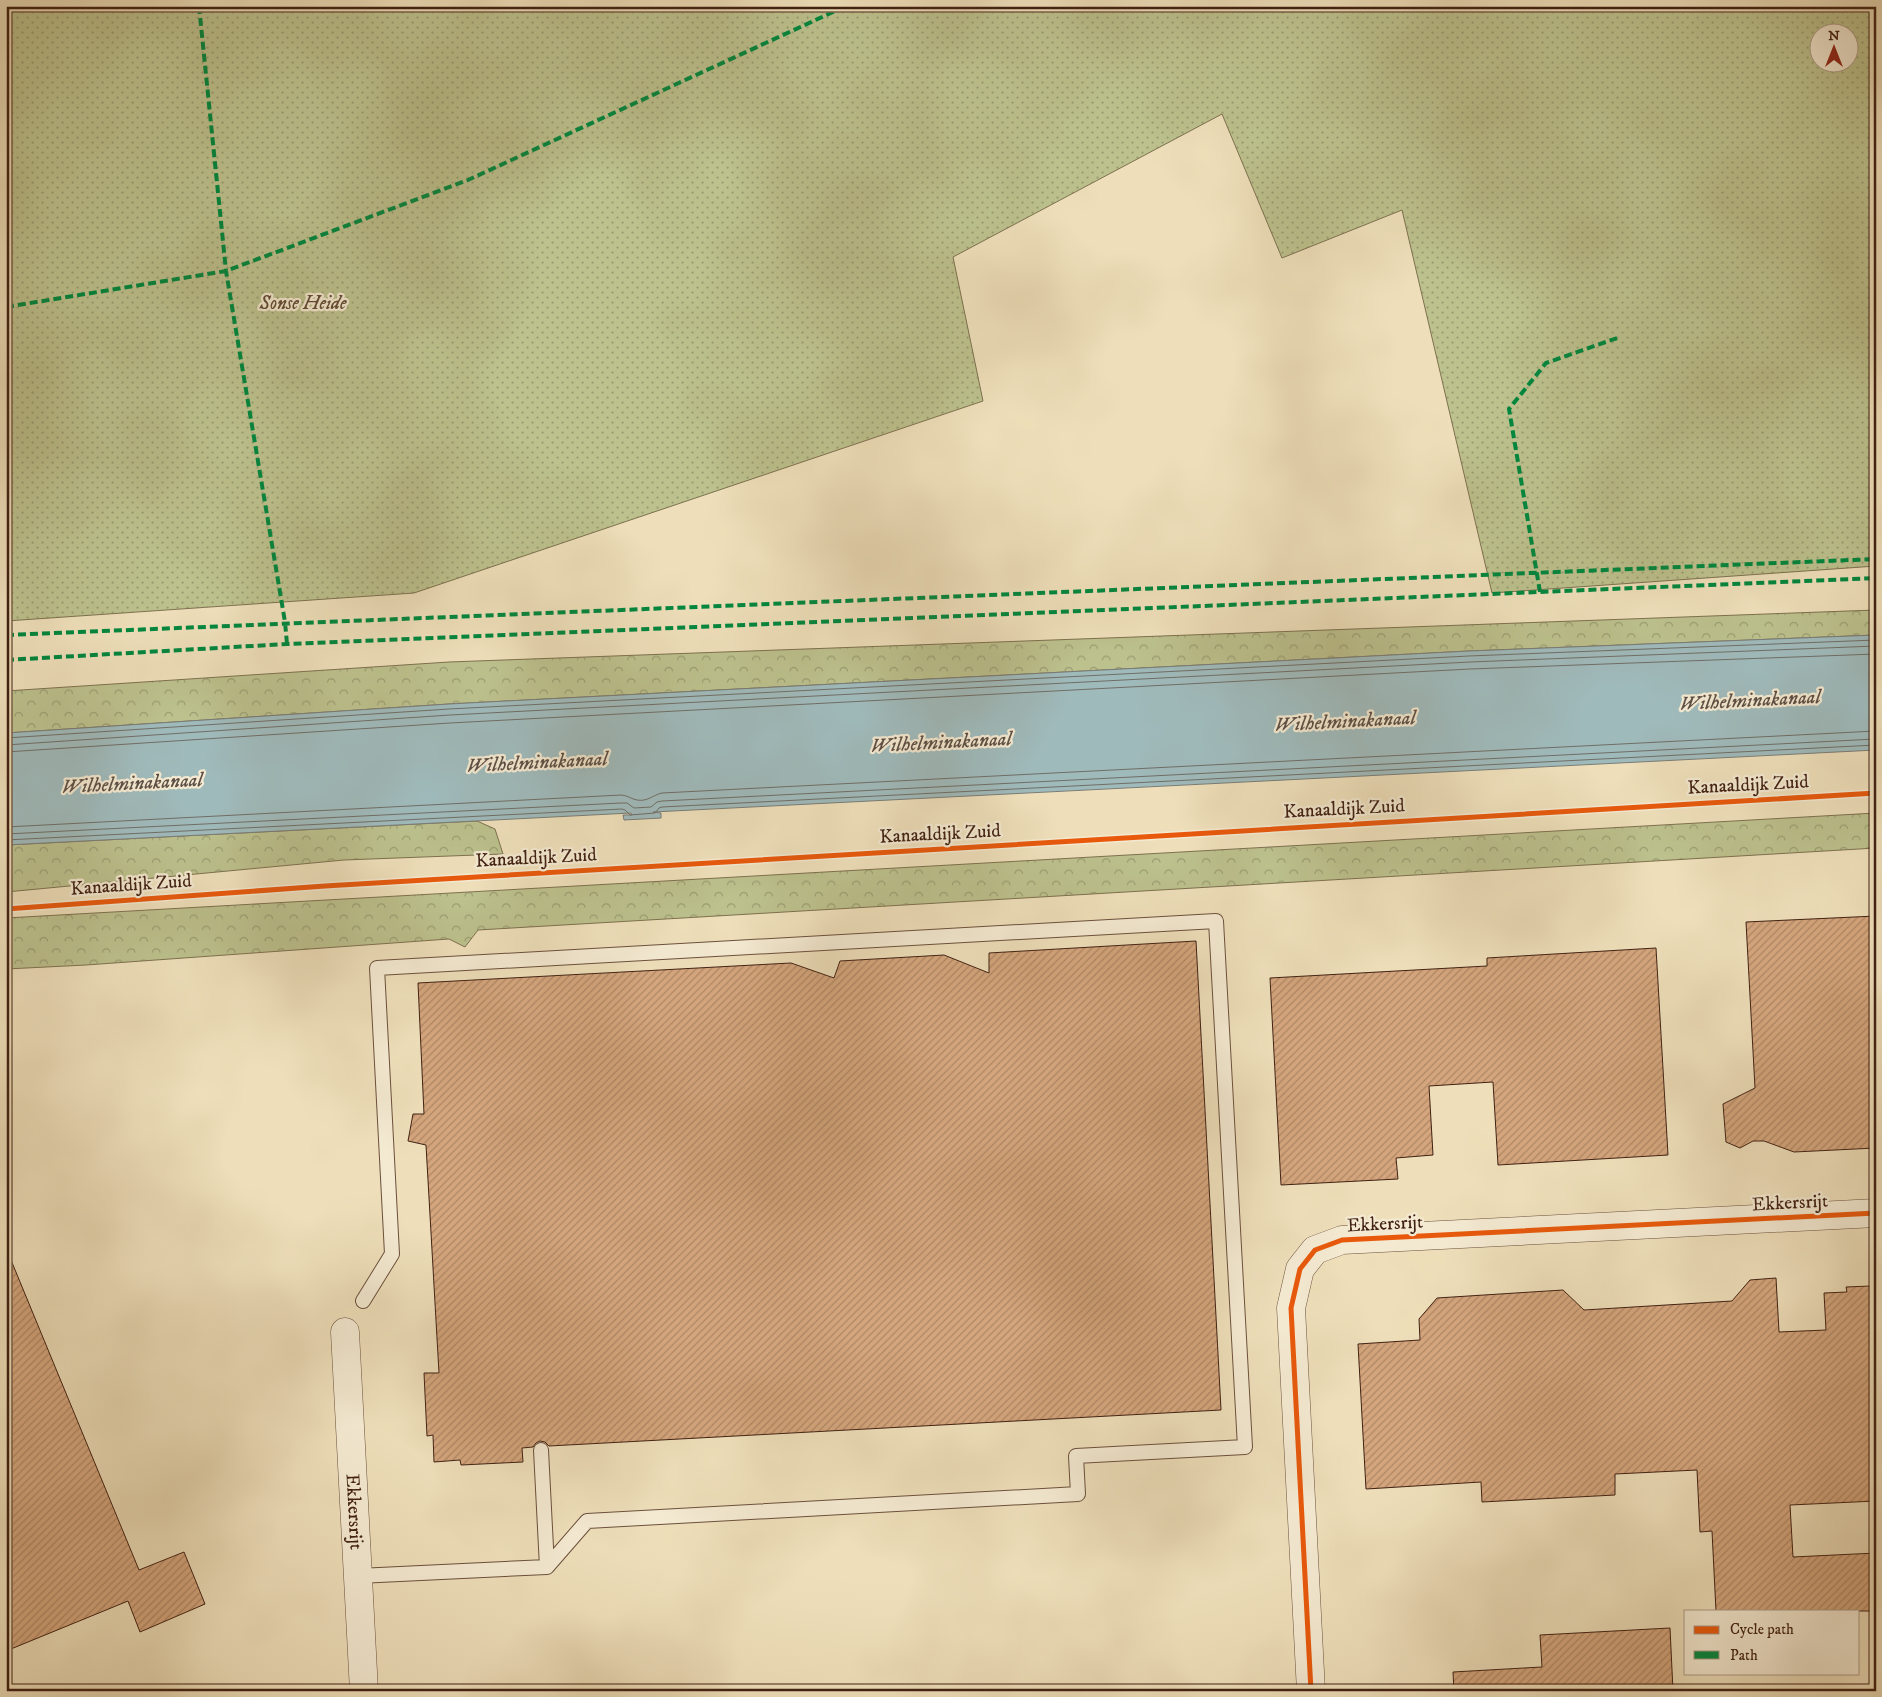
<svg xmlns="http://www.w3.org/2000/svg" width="1882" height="1697" viewBox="0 0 1882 1697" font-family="'IM FELL DW Pica',serif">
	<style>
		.forest { fill: url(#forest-crowns); stroke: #7e7150 }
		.park { fill: url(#park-dots); stroke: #7e7150; fill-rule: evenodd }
		.water { fill: #9fbabb; stroke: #797d78 }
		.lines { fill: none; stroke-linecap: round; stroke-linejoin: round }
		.shore { stroke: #706e67; stroke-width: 1 }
		.building { fill: url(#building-hatch); stroke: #412113 }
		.lane-casing { stroke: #6c503d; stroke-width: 16 }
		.street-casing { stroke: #6c503d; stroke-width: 29 }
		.lane { stroke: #f4ead2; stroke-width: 14 }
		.street { stroke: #f4ead2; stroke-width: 28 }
		.quiet { stroke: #00873e; stroke-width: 4; stroke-dasharray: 8 4; stroke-linecap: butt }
		.cycleway-casing { stroke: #f4ead2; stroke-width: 8 }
		.cycleway { stroke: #e8590c; stroke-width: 5 }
		.labels { text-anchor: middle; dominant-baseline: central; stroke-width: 4.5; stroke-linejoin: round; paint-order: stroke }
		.park-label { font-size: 19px; font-style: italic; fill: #604932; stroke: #f4ead2 }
		.street-label { font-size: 19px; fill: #412113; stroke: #f4ead2 }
		.water-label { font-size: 20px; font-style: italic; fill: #5d4f45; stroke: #f4ead2 }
	</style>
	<defs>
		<pattern id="forest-crowns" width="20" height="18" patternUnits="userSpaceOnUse" patternTransform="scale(1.25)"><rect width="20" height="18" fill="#bcc18d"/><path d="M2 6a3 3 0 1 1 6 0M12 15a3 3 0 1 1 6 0" fill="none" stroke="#9a9c72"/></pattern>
		<pattern id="park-dots" width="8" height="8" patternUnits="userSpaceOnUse" patternTransform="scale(1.25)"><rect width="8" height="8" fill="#bcc18d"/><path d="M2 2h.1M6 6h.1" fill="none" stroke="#9a9c72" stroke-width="1.8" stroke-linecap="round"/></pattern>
		<pattern id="building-hatch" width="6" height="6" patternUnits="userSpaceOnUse" patternTransform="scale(1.25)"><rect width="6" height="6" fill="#d5a67d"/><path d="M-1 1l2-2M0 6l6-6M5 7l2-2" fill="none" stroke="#ae8765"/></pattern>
	</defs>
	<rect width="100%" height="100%" fill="#eedfba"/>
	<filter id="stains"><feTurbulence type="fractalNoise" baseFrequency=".004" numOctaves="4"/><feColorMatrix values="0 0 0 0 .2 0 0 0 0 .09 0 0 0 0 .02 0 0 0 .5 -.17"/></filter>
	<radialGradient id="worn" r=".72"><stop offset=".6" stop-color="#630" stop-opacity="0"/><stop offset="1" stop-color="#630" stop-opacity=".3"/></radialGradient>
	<path class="forest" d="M1876,610v25l-407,16 -1020,53 -443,29v-42l443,-29z
		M1876,813v35l-1398,82 -13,17 -16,-8 -363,26 -80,4v-51z
		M477,821l18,8 8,25 -159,6 -338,32v-47z"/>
	<path class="park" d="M6,6h1870v560l-384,27 -90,-383 -120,48 -60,-144 -269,143 30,144 -569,192 -408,28zM1820,32h30v30h-30z"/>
	<path class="water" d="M1876,635v115l-1223,62 8,1v5l-37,2 -1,-5h9l-1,-2 -625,32v-112l443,-29 1020,-53z"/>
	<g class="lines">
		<path class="shore" d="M6,738l443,-29 1020,-53 407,-16
			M6,745l444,-30 1020,-53 406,-16
			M6,752l444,-29 1020,-54 406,-15
			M6,827l615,-32c6,0 10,4 16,5 10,2 16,-5 25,-7l1214,-62
			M6,834l615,-31h6l7,5 17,-1 6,-5 5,-1 1214,-62
			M6,840l616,-31 3,1 5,5 25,-2 4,-5 3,-1 1214,-62"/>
	</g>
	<path class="building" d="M1876,916v232l-82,4 -30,-11h-11l-13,7 -14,-6 -3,-38 32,-16 -9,-166z
		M1196,941l25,469 -672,36 -4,-4 -5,-1 -4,2 -3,4 -11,1 1,14 -62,3 -1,-5 -26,2 -1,-27 -6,1 -3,-63h15l-13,-228 -18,-4 5,-27h11l-6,-131 373,-20 43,15 6,-17 104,-6 45,18v-20z
		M1656,948l12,207 -170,10 -5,-83 -64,4 4,69 -37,3 2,21 -117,6 -11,-207 217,-12v-8z
		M6,1248l133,322 45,-18 21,52 -65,28 -12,-31 -122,50z
		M1776,1278l3,54 47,-2 -2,-37 23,-1 -1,-5 25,-1 1,5h4v210l-86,4 3,52 83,-4v58h-160l-4,-80 -12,1 -3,-62 -82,4v21l-133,7 -1,-20 -115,7 -8,-145 62,-4 -1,-21 18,-21 126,-8 21,20 148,-9 18,-21z
		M1670,1628l3,63h-219l-1,-19 89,-5 -2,-32z"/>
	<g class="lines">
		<g class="lane-casing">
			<path id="lane" d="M541,1450l6,117
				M358,1576l189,-9 40,-46 491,-27 -2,-38 169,-9 -29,-526 -839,47 15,286 -29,47"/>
		</g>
		<g class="street-casing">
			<g id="street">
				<path id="s1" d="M345,1332l19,359"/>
				<path d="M1311,1691l-20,-383 9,-39 15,-19 27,-10 534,-27"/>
			</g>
		</g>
		<use href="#lane" class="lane"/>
		<use href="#street" class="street"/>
		<path class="quiet" d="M199,6l27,265 59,351 2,22
			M6,307l220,-36 242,-91 378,-174
			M1540,592l-31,-183 37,-46 74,-26
			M6,635l1870,-76
			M6,660l281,-16 1589,-66"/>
		<g class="cycleway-casing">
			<path id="cycleway" d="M6,909l319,-23 1551,-93
				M1311,1691l-20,-383 9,-39 15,-19 27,-10 534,-27"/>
		</g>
		<use href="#cycleway" class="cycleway"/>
	</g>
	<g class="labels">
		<g class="park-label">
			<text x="303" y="303">Sonse Heide</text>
		</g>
		<g class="street-label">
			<text transform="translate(1748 785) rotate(-3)">Kanaaldijk Zuid</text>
			<text transform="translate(1344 809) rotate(-3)">Kanaaldijk Zuid</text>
			<text transform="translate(940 834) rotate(-3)">Kanaaldijk Zuid</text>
			<text transform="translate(536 858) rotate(-3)">Kanaaldijk Zuid</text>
			<text transform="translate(131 885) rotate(-4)">Kanaaldijk Zuid</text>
			<text transform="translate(1790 1203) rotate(-3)">Ekkersrijt</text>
			<text transform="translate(1385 1224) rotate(-3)">Ekkersrijt</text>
			<text stroke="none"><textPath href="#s1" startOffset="180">Ekkersrijt</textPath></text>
		</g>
		<g class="water-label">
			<text transform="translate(1750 701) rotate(-3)">Wilhelminakanaal</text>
			<text transform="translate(1345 722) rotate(-3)">Wilhelminakanaal</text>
			<text transform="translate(941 743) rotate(-3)">Wilhelminakanaal</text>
			<text transform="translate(537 763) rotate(-3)">Wilhelminakanaal</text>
			<text transform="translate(132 784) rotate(-3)">Wilhelminakanaal</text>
		</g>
	</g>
	<rect width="1882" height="1697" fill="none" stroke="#eedfba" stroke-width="25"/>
	<rect x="8" y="8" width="1867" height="1682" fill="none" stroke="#412113" stroke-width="2.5"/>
	<rect x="12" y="12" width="1857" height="1672" fill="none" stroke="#412113"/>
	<rect x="1684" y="1610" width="175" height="65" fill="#f4ead2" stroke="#ac9a86"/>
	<rect x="1694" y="1626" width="25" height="8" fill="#e8590c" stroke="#ac9a86"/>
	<text x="1730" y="1634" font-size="15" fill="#412113">Cycle path</text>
	<rect x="1694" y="1651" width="25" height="8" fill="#00873e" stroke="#ac9a86"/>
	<text x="1730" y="1660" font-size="15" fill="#412113">Path</text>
	<g transform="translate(1834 48)"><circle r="24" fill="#f4ead2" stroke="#ac9a86"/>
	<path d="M0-4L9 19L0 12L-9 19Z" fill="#8f2418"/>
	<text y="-8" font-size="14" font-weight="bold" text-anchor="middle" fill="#412113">N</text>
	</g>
	<rect width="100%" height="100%" filter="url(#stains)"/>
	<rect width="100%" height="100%" fill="url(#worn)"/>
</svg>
